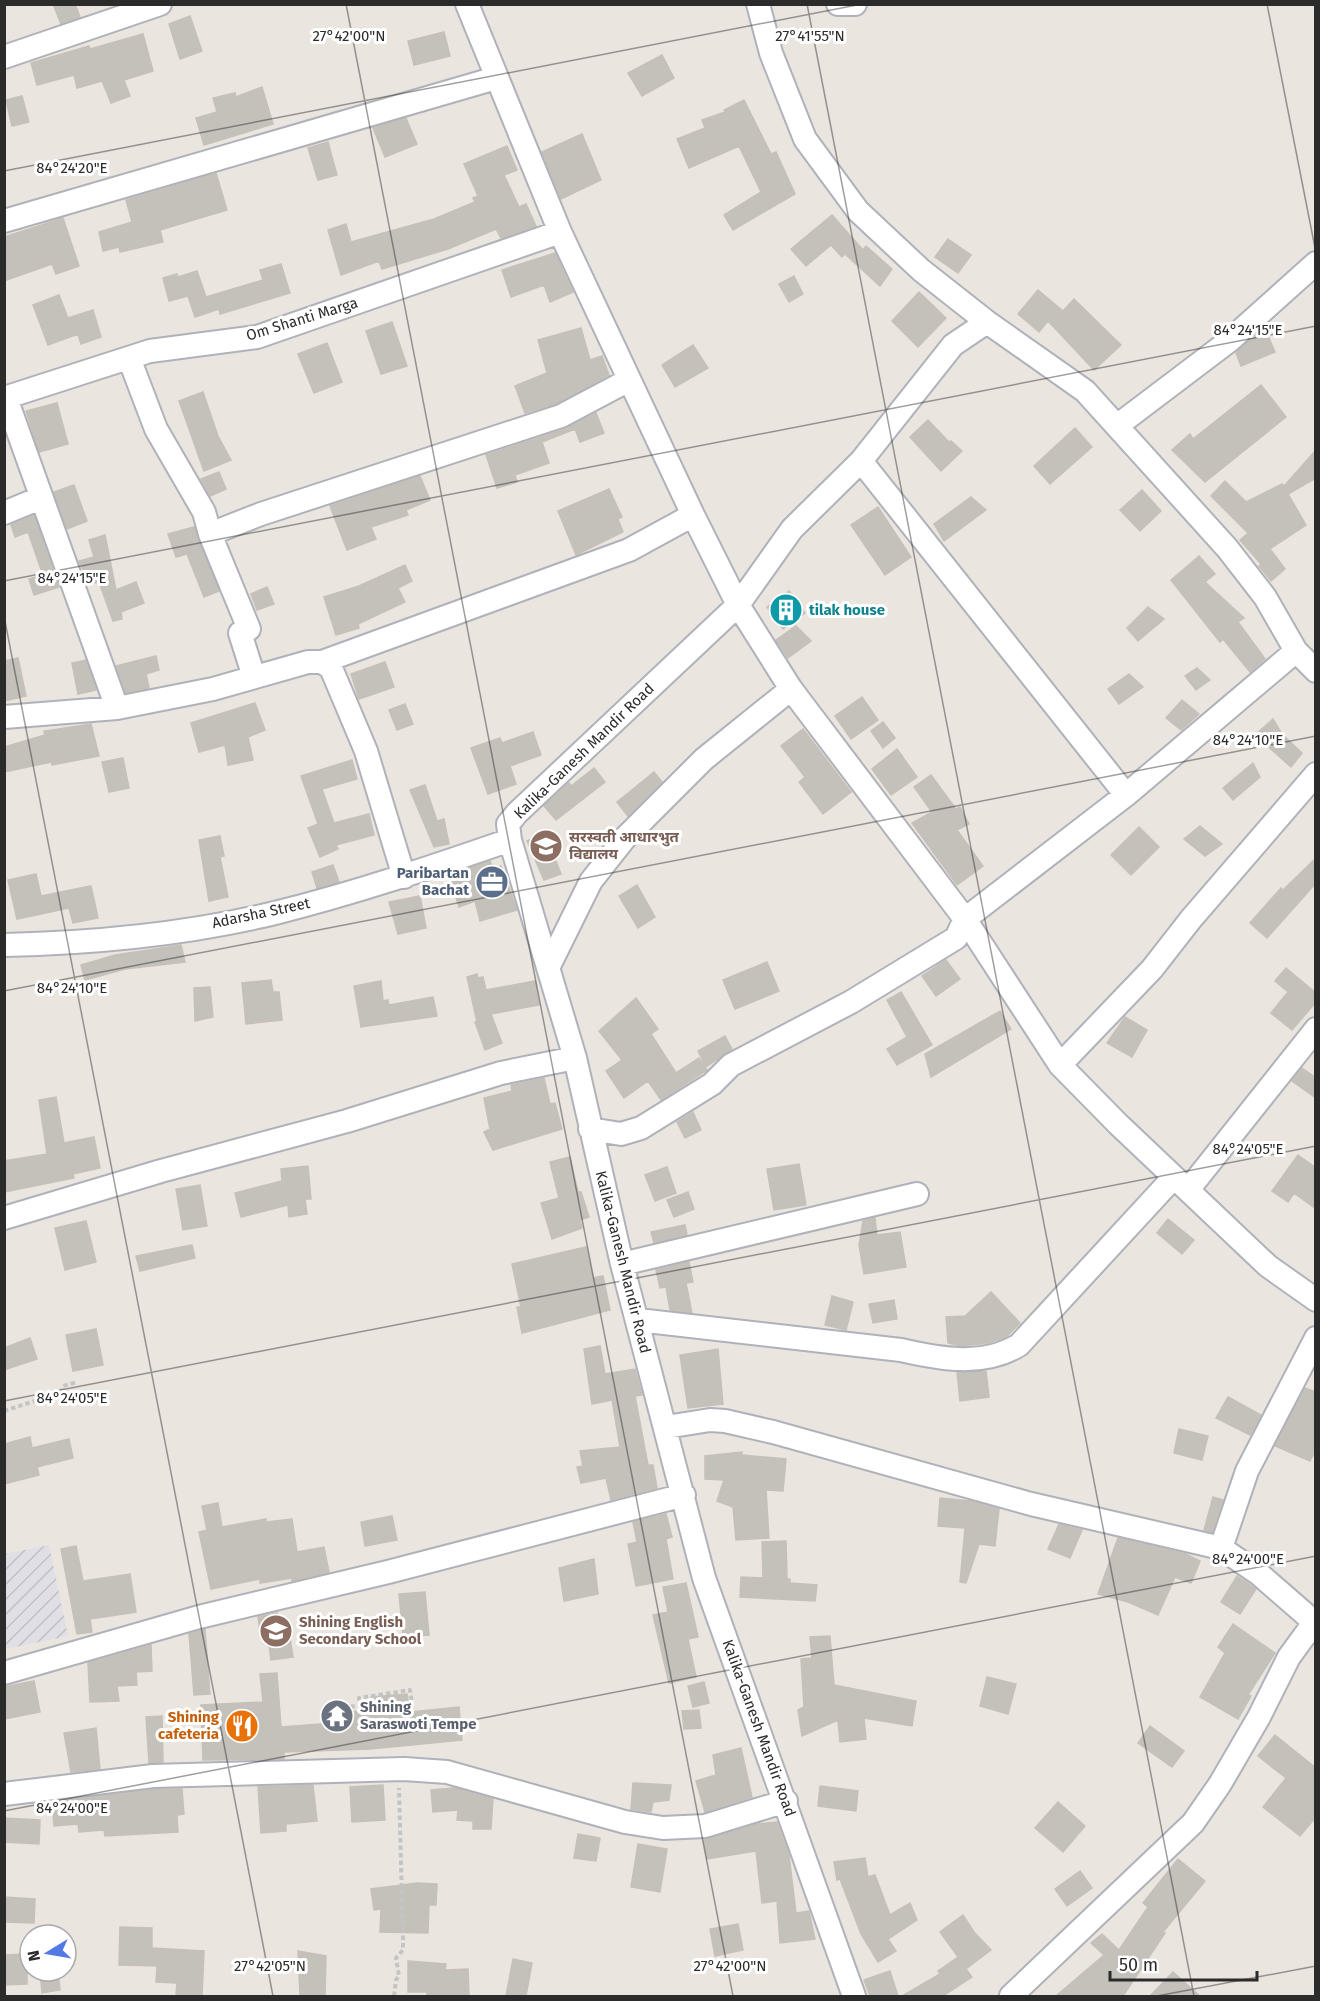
<svg xmlns="http://www.w3.org/2000/svg" width="1320" height="2001" viewBox="0 0 1320 2001" font-family="'Fira Sans','Noto Sans Devanagari',sans-serif">
	<style>
		.industrial { fill: url(#industrial-furrows) }
		.building { fill: #c4c0ba; stroke: #c6c0b9; stroke-width: 1.5 }
		.lines { fill: none; stroke-linecap: round; stroke-linejoin: round }
		.minor-casing { stroke: #afb2ba; stroke-width: 26 }
		.path { stroke: #c4c4c4; stroke-width: 4; stroke-dasharray: 4.5 3; stroke-linecap: butt }
		.minor { stroke: #fff; stroke-width: 22 }
		.ticks { fill: none; stroke: #2b2b2b; stroke-width: 1.5; stroke-opacity: 0.45 }
		.labels { text-anchor: middle; dominant-baseline: central; stroke-width: 6; stroke-linejoin: round; paint-order: stroke }
		.street-label { font-size: 15px; fill: #2b2b2b; stroke: #fff }
		.culture-label { font-size: 15px; font-weight: bold; fill: #0d838f; stroke: #fff; text-anchor: start }
		.education-label { font-size: 15px; font-weight: bold; fill: #785e54; stroke: #fff; text-anchor: start }
		.service-label { font-size: 15px; font-weight: bold; fill: #4e5e75; stroke: #fff; text-anchor: end }
		.worship-label { font-size: 15px; font-weight: bold; fill: #5b616d; stroke: #fff; text-anchor: start }
		.food-label { font-size: 15px; font-weight: bold; fill: #c56008; stroke: #fff; text-anchor: end }
		.ticks-label { font-size: 15px; text-anchor: middle; fill: #2b2b2b; stroke: #fff; stroke-width: 6; stroke-linejoin: round; paint-order: stroke }
	</style>
	<defs>
		<pattern id="industrial-furrows" width="10" height="10" patternUnits="userSpaceOnUse" patternTransform="scale(1.5)"><rect width="10" height="10" fill="#e0dfe5"/><path d="M-1 1l2-2M0 10L10 0M9 11l2-2" fill="none" stroke="#c0c0c5"/></pattern>
	</defs>
	<rect width="100%" height="100%" fill="#ebe5df"/>
	<path class="industrial" d="M49,1545l19,91 -63,13v-95z"/>
	<path class="building" d="M53,4h22l5,13 -19,7z
		M190,16l12,35 -22,8 -11,-35z
		M444,32l6,24 -36,9 -6,-24z
		M143,34l10,37 -29,9 6,16 -19,7 -9,-22 -25,7 -3,-13 -37,10 -6,-22 58,-17 1,3z
		M662,55l12,23 -32,18 -14,-23z
		M262,87l11,37 -69,21 -8,-27 21,-6 -4,-14 22,-5 1,4z
		M22,96l7,26 -17,4 -6,-26z
		M744,100l27,54 5,-2 19,42 -62,36 -9,-15 37,-23 -22,-46 -50,22 -12,-29 28,-11 -3,-8 23,-8 -1,-2z
		M406,118l11,26 -32,13 -12,-29z
		M582,134l19,46 -40,19 -19,-47z
		M328,142l9,33 -19,5 -10,-32z
		M507,146l10,24 -13,5 15,32 7,-3 10,22 -35,12 -5,-9 -48,20 -66,20 -3,-8 -38,14 -13,-45 18,-6 5,18 83,-23 41,-17 -2,-4 5,-2 -14,-32z
		M216,173l11,37 -67,20 3,12 -43,10 -1,-5 -16,4 -4,-19 33,-10 -6,-22z
		M832,215l31,35 3,-4 26,23 -12,17 -35,-32 -3,3 -11,-12 -25,21 -15,-17z
		M63,218l16,48 -23,8 -4,-10 -48,17v-44z
		M948,239l23,16 -13,18 -23,-16z
		M555,253l18,39 -23,10 -6,-17 -33,12 -9,-27z
		M281,264l9,29 -70,21 -1,-5 -24,8 -7,-21 -19,5 -6,-23 14,-4 1,3 19,-6 9,26 57,-17 -3,-10z
		M794,276l9,18 -14,8 -10,-18z
		M1038,290l25,21 11,-12 47,46 -27,25 -46,-49 -9,11 -21,-18z
		M919,292l27,26 -28,29 -26,-26z
		M59,295l9,23 25,-8 8,27 -20,7 -3,-10 -30,11 -15,-40z
		M392,322l15,44 -26,8 -15,-43z
		M581,328l9,32 12,-4 7,19 -53,29 -31,9 -10,-27 32,-13 -9,-33z
		M1266,331l9,21 -34,14 -5,-13 18,-17z
		M327,343l15,39 -28,11 -16,-39z
		M693,345l15,23 -33,19 -13,-22z
		M1261,385l25,32 -81,65 -33,-32 18,-16 3,5z
		M203,392l15,44 13,24 -27,11 -25,-70z
		M57,403l11,41 -29,8 -13,-41z
		M596,413l8,20 -24,9 -5,-13 -33,13 7,21 -34,12 2,7 -20,6 -11,-33 79,-26z
		M928,420l21,22 2,-1 11,10 -21,20 -31,-34z
		M1075,428l17,19 -42,37 -16,-18z
		M1316,450v28l-28,16 18,31 -36,24 15,20 -14,12 -12,-15 2,-2 -21,-24 8,-7 -37,-37 14,-15 21,21 36,-18 2,2z
		M219,472l7,17 -16,7 -9,-17z
		M420,476l10,24 -24,10 2,5 -37,12 5,12 -29,11 -17,-44z
		M74,485l13,36 -20,8 -13,-37z
		M609,489l13,28 -4,2 5,13 -47,23 -18,-44z
		M1142,490l19,21 -21,20 -20,-21z
		M971,497l15,13 -42,31 -10,-17z
		M878,507l33,50 -26,18 -34,-50z
		M34,515l25,72 -25,8 -5,-16 14,-4 -15,-43 -13,5 -4,-12z
		M194,527l25,64 -15,6 -17,-43 -11,3 -8,-23z
		M105,535l11,55 20,-8 8,21 -23,9 1,7 -9,2 -14,-39 -10,2 -10,-23 15,-4 -5,-17z
		M1199,556l16,18 -10,8 39,36 -6,4 27,37 -15,13 -27,-33 -3,3 -49,-62z
		M405,565l7,16 -14,7 7,14 -47,22 1,4 -23,7 -12,-38 35,-11z
		M267,587l7,17 -17,6 -6,-16z
		M789,591l16,22 -22,16 -16,-22z
		M1148,607l16,12 -26,22 -11,-13z
		M796,626l15,15 -23,17 -12,-18z
		M156,656l3,14 -13,4 3,14 -23,5 -10,-27z
		M18,658l8,38 -22,5v-40z
		M86,660l10,30 -18,4 -6,-31z
		M385,662l9,25 -35,12 -8,-25z
		M1197,668l13,12 -14,10 -11,-14z
		M1129,674l14,13 -24,17 -11,-15z
		M862,697l16,23 -27,19 -16,-23z
		M1182,700l17,14 -18,16 -15,-12z
		M255,703l10,27 -17,7 5,23 -25,5 -3,-20 -26,7 -8,-29z
		M405,704l8,20 -16,6 -8,-20z
		M1273,719l9,15 20,19 -11,14 -36,-32z
		M883,722l12,16 -12,10 -12,-17z
		M91,724l8,32 -47,9 -1,-3 -47,10v-25l41,-12 -1,-4z
		M803,729l48,63 -28,22 -24,-32 6,-5 -24,-31z
		M533,732l8,23 -31,11 6,18 -28,10 -17,-46 29,-10 2,5z
		M897,749l20,28 -26,18 -19,-26z
		M123,758l6,30 -20,4 -7,-30z
		M352,760l5,19 -35,10 12,34 35,-9 5,21 -38,10 2,4 -18,8 -12,-29 10,-4 -17,-48z
		M1253,763l7,14 -27,23 -10,-12z
		M594,768l11,14 -49,38 -12,-14 25,-23 2,3z
		M654,772l8,10 -34,34 -11,-14z
		M931,775l25,34 4,-2 9,17 -12,6 26,36 -26,19 -45,-62 20,-11 -18,-25z
		M425,785l12,36 7,-2 5,25 -15,3 -24,-57z
		M1200,826l22,18 -17,12 -21,-17z
		M1139,827l20,20 -28,28 -20,-20z
		M545,833l16,41 -17,6 -17,-39z
		M220,836l4,20 -4,1 8,40 -19,4 -10,-61z
		M1316,858v25l-49,55 -17,-15 31,-35 2,2z
		M490,861l3,8 8,-3 16,44 -37,11 -5,-20 -16,6 -10,-32z
		M333,865l6,17 -22,6 -5,-16z
		M36,874l5,22 50,-10 7,32 -25,5 -4,-15 -52,11 -9,-39z
		M637,885l18,32 -17,11 -19,-32z
		M420,896l6,32 -28,6 -9,-32z
		M181,945l4,17 -60,7 -40,11 -4,-15 34,-10z
		M946,960l14,19 -24,17 -14,-20z
		M767,962l12,29 -44,18 -12,-29z
		M1286,968l30,25v9l-24,28 -21,-17 17,-21 -13,-11z
		M477,974l1,4 5,-1 3,13 49,-9 4,24 -48,9 11,29 -17,7 -10,-28h2l-10,-45z
		M271,980l2,12h6l3,28 -36,4 -4,-41z
		M381,981l2,20 5,-1 1,5 44,-8 4,19 -76,11 -7,-41z
		M210,987l3,30 -18,4 -1,-33z
		M901,992l31,53 -35,20 -10,-16 20,-12 -20,-37z
		M636,998l22,31 -7,5 25,39 23,-15 8,12 -46,30 -13,-19 -24,17 -18,-27 16,-11 -23,-29z
		M1000,1011l11,18 -80,48 -6,-23z
		M1125,1017l22,13 -15,27 -25,-14z
		M725,1036l7,13 -26,18 -8,-16z
		M1302,1068l14,10v20l-24,-17z
		M544,1078l6,26 5,-1 7,26 -69,21 -9,-18 6,-3 -6,-31 28,-7 -1,-6z
		M56,1097l8,46 30,-6 6,31 -27,6 1,4 -70,14v-31l43,-7 -8,-54z
		M693,1112l8,18 -16,8 -8,-16z
		M1298,1155l18,13v41l-22,-16 -6,9 -16,-11z
		M570,1157l8,35h3l8,25 -9,3 2,8 -30,11 -11,-36 18,-5 -9,-36z
		M799,1164l7,41 -32,5 -7,-41z
		M308,1166l3,33h-6l2,15 -18,3 -1,-12 -47,12 -6,-24 47,-12 -1,-12z
		M667,1167l9,26 -21,8 -10,-26z
		M200,1185l7,41 -24,4 -7,-41z
		M688,1192l6,17 -20,8 -7,-17z
		M875,1218l2,17 23,-3 6,35 -42,7 -5,-29 4,-24z
		M1168,1219l26,21 -12,14 -25,-21z
		M86,1221l10,41 -31,8 -10,-42z
		M685,1225l2,10 -33,8 -3,-11z
		M192,1245l3,13 -55,13 -4,-15z
		M586,1247l7,31 10,-2 7,34 -88,23 -5,-26h4l-9,-43z
		M689,1262l4,20 -7,1 6,30 -22,-3 -4,-23 -6,1 -4,-18z
		M991,1292l29,31 -14,14 -18,6 -27,3 -13,-3 -2,-26 19,-1z
		M832,1296l21,6 -7,28 -21,-5z
		M894,1300l3,19 -24,4 -4,-19z
		M96,1329l7,36 -30,6 -7,-36z
		M30,1338l7,21 -33,11v-22z
		M600,1346l5,28 30,-5 7,26 -7,1 13,69h5l4,23 -46,12 -5,-22 -25,5 -4,-16 6,-1 -3,-15 40,-4 -8,-47 -20,4 -8,-55z
		M718,1349l5,55 -35,4 -8,-53z
		M986,1371l3,26 -29,4 -3,-29z
		M1305,1388l11,4v57l-6,12 -35,-15z
		M1228,1397l33,18 -11,20 -34,-17z
		M1179,1429l29,7 -6,24 -28,-7z
		M30,1437l2,11 37,-9 4,19 -36,9 2,8 -35,9v-40z
		M742,1452v3l44,4 -3,32 -17,-1 3,48 -33,2 -3,-33 -16,-6 7,-21 -19,-1v-23z
		M1213,1497l10,3 -11,32 -8,-2z
		M940,1498l31,3 28,8 -4,37 -16,-2 -13,39 -6,-1 5,-54 -27,-2z
		M218,1503l4,24 44,-8v3l26,-3 5,33 27,-5 5,25 -37,9v-3l-32,5v-4l-49,10 -12,-57 8,-2 -5,-24z
		M666,1514l6,23 -6,2 7,40 -37,7 -8,-42 9,-2 -4,-20z
		M392,1516l5,24 -32,6 -4,-24z
		M1059,1524l23,6 -12,28 -22,-9z
		M1118,1538l68,16 14,7 -9,22 -16,-6 -17,38 -30,-13 -30,-8z
		M786,1541l1,38h3v4l27,2 -2,16 -75,-4 1,-20 22,1 -1,-36z
		M76,1546l7,35 47,-7 6,38 -46,7 2,13 -15,2 -16,-85z
		M594,1559l4,35 -34,7 -5,-33z
		M1237,1576l19,13 -16,25 -19,-12z
		M686,1583l12,54 -10,2 8,38 -27,6 -16,-68 15,-3 -5,-25z
		M425,1592l4,43 -26,2 -4,-43z
		M277,1613l2,20 10,-2 4,26 -22,3 -3,-23 -7,1 -3,-21z
		M1233,1624l42,29 -27,42 3,1 -13,23 -38,-22 25,-44 -7,-6z
		M205,1629l5,65 -16,1 -5,-61z
		M830,1636l4,49 82,16 -4,25 -48,-8 2,21 -26,3 -2,-22 -36,16 -4,-26 6,-3 -3,-48 11,-1 -2,-21z
		M151,1645l1,26 -16,1 1,13 -20,1 2,15 -29,1 -2,-39z
		M277,1673l4,54 53,-4 -1,-10 40,-3 -2,-13 36,-3 3,18 49,-5 3,33 -92,9 -86,3v7l-81,1 -2,-55 62,-3 -3,-28z
		M987,1677l29,7 -8,30 -28,-8z
		M34,1681l6,31 -36,7v-32z
		M704,1682l5,21 -16,4 -5,-21z
		M699,1710l2,18 -17,1 -2,-18z
		M162,1716l1,46 -14,1 -3,-46z
		M1150,1726l34,25 -12,16 -34,-24z
		M96,1728l4,41 -29,3 -7,-39z
		M1275,1735l41,33v49l-16,19 -37,-29 23,-29 -28,-22z
		M741,1748l11,49 -47,15 -9,-31 20,-6 -3,-20z
		M633,1783l38,2 -2,15 -16,2 -2,10 -20,-3z
		M313,1785l4,36 -31,3v7l-25,2 -3,-46z
		M383,1785l2,35 -33,2 -2,-35z
		M820,1786l38,5 -2,20 -38,-5z
		M454,1788l39,11 -2,30h-18v-8l-16,-1 1,-10 -25,2 -2,-22z
		M154,1789h28l2,25 -7,1 1,17 -73,4 -1,-6 -25,2 -1,-8 -24,2 -2,-24z
		M1058,1802l27,24 -22,26 -28,-24z
		M4,1818l36,2 -1,24 -35,-2z
		M777,1822l12,33 7,58 13,-2 6,28 -35,4 -3,-42 -15,2 -6,-52 -49,8 -3,-19 54,-16z
		M578,1834l22,4 -4,23 -22,-3z
		M638,1844l29,5 -7,43 -29,-5z
		M865,1858l3,19 7,-2 15,40 20,-12 7,17 -29,19 8,12 -18,11 -17,-28 -21,-55 -3,1 -3,-18z
		M1178,1859l27,22 -42,51 2,1 -42,63h-67l48,-41 -13,-12 11,-9 17,16 29,-43 -5,-4z
		M1080,1871l12,17 -25,18 -12,-17z
		M417,1883l20,1 -1,21h-7l-1,28 -48,-1 1,-23 -7,1 -3,-21z
		M4,1897l31,2 -1,24 -30,-1z
		M963,1915l11,17 17,18 -25,19 6,8 -29,19h-41l38,-22 -2,-3 20,-14 -18,-25z
		M738,1924l5,26 -28,6 -5,-27z
		M120,1927l32,1v20l52,3 -2,45 -26,-1 1,-12 -21,-1 1,-16 -38,-1z
		M298,1951l28,5 -1,40h-25z
		M27,1954v30l-23,1v-30z
		M513,1959l19,4 -6,33h-20z
		M408,1961l38,3 -1,6 23,-1 1,27h-42v-4h-19z
		M40,1971h18l2,19 -18,3z
		M890,1971l8,25h-28l-6,-16z
		M1173,1972l27,24h-50z"/>
	<g class="lines">
		<g class="minor-casing">
			<path id="minor" d="M467,4l93,228 133,283 45,90 53,84 174,230 95,146 58,59 150,142 48,34
				M758,4l13,49 34,86 53,72 63,59 66,52 98,69 142,157 38,49 31,54 20,20
				M838,4h17
				M4,57l156,-53
				M4,221l492,-143
				M129,358l27,71 48,83 6,22 51,-20 300,-98 68,-36
				M4,398l146,-47 107,-14 303,-105
				M6,398l111,310
				M1118,425l111,-84 87,-78
				M861,461l265,334
				M4,513l36,-15
				M210,534l39,95 -9,4 14,44
				M322,662l307,-112 64,-35
				M4,717l113,-9 96,-19 95,-27h14l9,6 35,83 38,126
				M4,945c90,-2 184,-11 271,-32 80,-20 157,-46 235,-73
				M548,968l43,-87 34,-43 79,-79 87,-70
				M1060,1065l92,-96 39,-50 125,-145
				M590,1129l31,5 20,-6 71,-44 19,-19 120,-63 105,-64 9,-19 161,-124 170,-144
				M1188,1190l128,-161
				M4,1218l157,-47 186,-50 154,-48 74,-15
				M622,1264l295,-70
				M638,1320l263,30c39,9 82,17 118,-5l155,-168
				M666,1427l44,-7 15,1 48,11 258,72 190,44 38,26 54,47
				M1221,1548l26,-77 69,-133
				M4,1673l195,-56 189,-45 296,-77
				M4,1794l149,-18 251,-7 43,3 178,50 38,6 42,-2 81,-25
				M854,1996l-150,-418 -82,-314 -47,-206 -65,-218 -2,-16 9,-11 221,-208 54,-76 69,-68 92,-116 34,-23
				M1011,1996l182,-173 27,-39 39,-67 30,-60 27,-37"/>
		</g>
		<path class="path" d="M4,1411l58,-19 1,-6 14,-4
			M345,1722l-2,-15 17,-1 -1,-8 51,-8 3,20
			M394,1996l2,-16 3,-4 -3,-18 7,-8v-13l-4,-149"/>
		<use href="#minor" class="minor"/>
	</g>
	<path class="ticks" d="M346,4l387,1992M807,4l387,1992M1267,4l49,249M4,171l858,-167M4,581l1312,-255M4,616l269,1380M4,991l1312,-255M4,1401l1312,-255M4,1811l1312,-255M1157,1996l159,-30"/>
	<defs>
		<g id="building-disc" transform="scale(1.725)"><circle r="9.5" fill="#0f9aa8" stroke="#fff"/><path d="M-4-6H4V6H1V3H-1V6H-4ZM-2.5-4.3h1.7v1.8h-1.7ZM.8-4.3h1.7v1.8H.8ZM-2.5-1h1.7V.8h-1.7ZM.8-1h1.7V.8H.8Z" fill="#fff"/></g>
		<g id="school-disc" transform="scale(1.725)"><circle r="9.5" fill="#8d6e63" stroke="#fff"/><path d="M0-5L7-2L0 1L-7-2ZM-4 1L0 2.5L4 1V4Q0 6-4 4Z" fill="#fff"/></g>
		<g id="office-disc" transform="scale(1.725)"><circle r="9.5" fill="#5c6f8a" stroke="#fff"/><path d="M-6-3h4V-5.5h4V-3h4V5H-6ZM-1-4.5V-3h2v-1.5ZM-6 0V1H6V0Z" fill="#fff"/></g>
		<g id="temple-disc" transform="scale(1.725)"><circle r="9.5" fill="#6b7280" stroke="#fff"/><path d="M0-6L5-2H3V0L6.5 2.5H4V6H1.5V3h-3V6H-4V2.5H-6.5L-3 0V-2H-5Z" fill="#fff"/></g>
		<g id="restaurant-disc" transform="scale(1.725)"><circle r="9.5" fill="#e8710a" stroke="#fff"/><path d="M-5-6h1v4h1v-4h1v4h1v-4h1v5L-1.5 .5V6h-2V.5L-5-1ZM5-6V6H3V1.5H1.5Q1.5-4 5-6Z" fill="#fff"/></g>
	</defs>
	<g fill-rule="evenodd">
		<use href="#building-disc" x="786" y="610"/>
		<use href="#school-disc" x="546" y="846"/>
		<use href="#office-disc" x="492" y="882"/>
		<use href="#school-disc" x="276" y="1631"/>
		<use href="#temple-disc" x="337" y="1716"/>
		<use href="#restaurant-disc" x="242" y="1726"/>
	</g>
	<g class="labels">
		<g class="street-label">
			<text transform="translate(302 319) rotate(-17)">Om Shanti Marga</text>
			<text transform="translate(584 751) rotate(-44)">Kalika-Ganesh Mandir Road</text>
			<text transform="translate(261 913) rotate(-12)">Adarsha Street</text>
			<text transform="translate(623 1262) rotate(76)">Kalika-Ganesh Mandir Road</text>
			<text transform="translate(759 1728) rotate(70)">Kalika-Ganesh Mandir Road</text>
		</g>
		<g class="culture-label">
			<text x="809" y="610">tilak house</text>
		</g>
		<g class="education-label">
			<text x="569" y="837">सरस्वती आधारभुत<tspan x="569" dy="17">विद्यालय</tspan></text>
			<text x="299" y="1622">Shining English<tspan x="299" dy="17">Secondary School</tspan></text>
		</g>
		<g class="service-label">
			<text x="469" y="873">Paribartan<tspan x="469" dy="17">Bachat</tspan></text>
		</g>
		<g class="worship-label">
			<text x="360" y="1707">Shining<tspan x="360" dy="17">Saraswoti Tempe</tspan></text>
		</g>
		<g class="food-label">
			<text x="219" y="1717">Shining<tspan x="219" dy="17">cafeteria</tspan></text>
		</g>
	</g>
	<g class="ticks-label">
		<text x="349" y="41">27°42'00"N</text>
		<text x="810" y="41">27°41'55"N</text>
		<text x="72" y="173">84°24'20"E</text>
		<text x="1248" y="335">84°24'15"E</text>
		<text x="72" y="583">84°24'15"E</text>
		<text x="1248" y="745">84°24'10"E</text>
		<text x="72" y="993">84°24'10"E</text>
		<text x="1248" y="1154">84°24'05"E</text>
		<text x="72" y="1403">84°24'05"E</text>
		<text x="1248" y="1564">84°24'00"E</text>
		<text x="72" y="1813">84°24'00"E</text>
		<text x="270" y="1971">27°42'05"N</text>
		<text x="730" y="1971">27°42'00"N</text>
	</g>
	<rect width="1320" height="2001" fill="none" stroke="#2b2b2b" stroke-width="12"/>
	<g transform="translate(48 1953) rotate(259)"><circle r="28" fill="#ffffff" stroke="#aaaaaa" stroke-width="1.5"/>
	<path d="M0-4.5L10 22L0 15L-10 22Z" fill="#537ae4"/>
	<text y="-9" font-size="16" font-weight="bold" text-anchor="middle" fill="#2b2b2b">N</text>
	</g>
	<path d="M1110 1971v9h147v-9" fill="none" stroke="#2b2b2b" stroke-width="3"/>
	<text x="1119" y="1971" font-size="18" fill="#2b2b2b" stroke="#ffffff" stroke-width="4.5" paint-order="stroke">50 m</text>
</svg>
